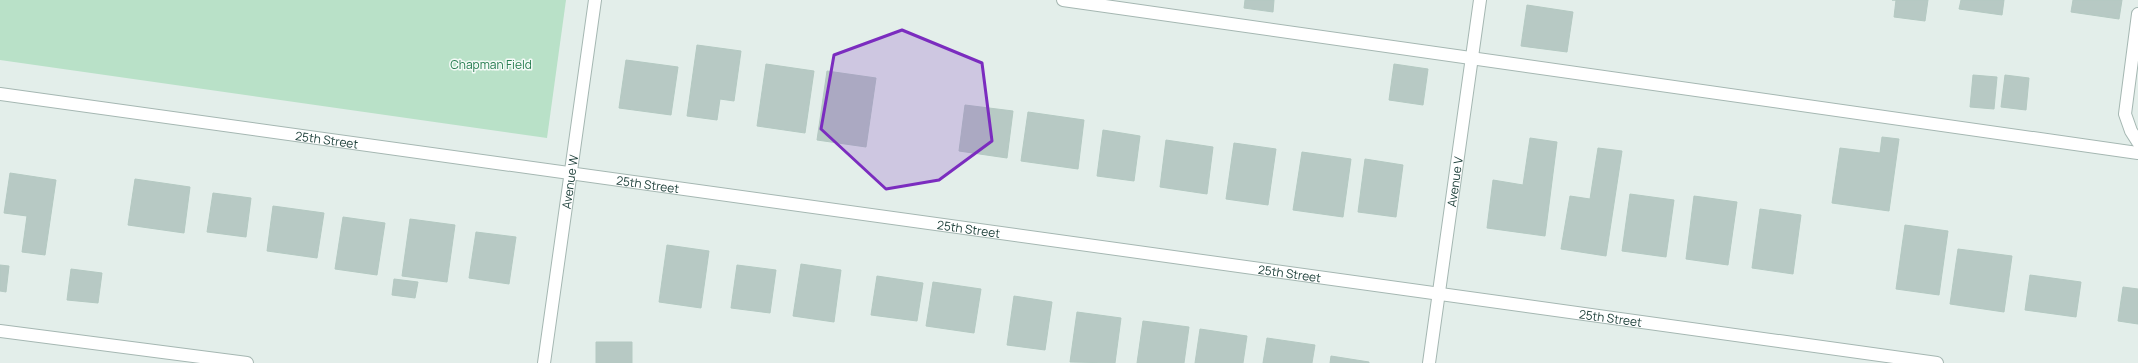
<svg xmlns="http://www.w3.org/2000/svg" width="2138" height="363" viewBox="0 0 2138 363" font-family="Manrope,sans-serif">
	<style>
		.green { fill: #b9e1c8 }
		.building { fill: #b7c9c4; stroke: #b4c9c2 }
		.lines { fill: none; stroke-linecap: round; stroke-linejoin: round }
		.lane-casing { stroke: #a5b7b2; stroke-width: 14 }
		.street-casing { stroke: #a5b7b2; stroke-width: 14 }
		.lane { stroke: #fff; stroke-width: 12 }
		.street { stroke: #fff; stroke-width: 12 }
		.marked { fill: #7b2cbf; fill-opacity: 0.2; stroke: #7b2cbf; stroke-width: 3; stroke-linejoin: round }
		.labels { text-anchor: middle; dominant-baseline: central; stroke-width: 3; stroke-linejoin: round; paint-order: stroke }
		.park-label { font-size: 12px; fill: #267d50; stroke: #f4faf7 }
		.street-label { font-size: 12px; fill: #20423c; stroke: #f4faf7 }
	</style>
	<rect width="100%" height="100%" fill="#e3eeea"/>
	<path class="green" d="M0,0h566l-19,138 -547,-78z"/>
	<path class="building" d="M1245,0h29l-1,12 -29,-4z
		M1892,0h36l-3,21 -31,-4 2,-17z
		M1961,0h43l-2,15 -43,-6z
		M2073,0h49l-3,19 -48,-7z
		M1527,5l46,7 -6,40 -46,-6z
		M697,45l44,6 -7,50 -14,-2 -3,21 -30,-4z
		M626,60l52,7 -7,48 -52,-7z
		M766,64l48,7 -9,62 -48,-7z
		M1394,64l34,5 -5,36 -34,-5z
		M827,71l49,7 -10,69 -49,-7z
		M1973,75l24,2 -3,32 -24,-2z
		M2005,75l24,3 -3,32 -25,-3z
		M965,105l48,6 -6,47 -48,-7z
		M1028,112l56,8 -6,49 -57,-8z
		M1103,130l37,6 -6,45 -37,-5z
		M1882,137l17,2 -10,72 -57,-8 8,-55 40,5z
		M1530,138l27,4 -12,94 -58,-8 6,-48 30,5z
		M1166,140l47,7 -6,47 -47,-7z
		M1234,143l42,6 -8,56 -42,-6z
		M1598,148l24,3 -16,105 -45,-7 9,-53 20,3z
		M1302,152l49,7 -8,58 -50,-7z
		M1365,159l38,6 -7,52 -38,-5z
		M10,173l46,7 -11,75 -23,-3 5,-36 -23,-3z
		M135,179l55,8 -6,46 -56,-8z
		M213,193l38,5 -5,39 -39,-5z
		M1630,194l44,6 -8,57 -44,-6z
		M1694,196l43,6 -9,63 -42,-6z
		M273,206l51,7 -7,45 -50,-7z
		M1760,209l41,6 -8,59 -41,-6z
		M343,217l42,6 -8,52 -42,-6z
		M410,219l45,6 -8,57 -45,-6z
		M1905,225l43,6 -9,64 -43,-6z
		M476,232l40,5 -7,47 -40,-6z
		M667,245l42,6 -8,57 -42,-6z
		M1958,249l54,7 -8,56 -54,-8z
		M801,264l40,6 -7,52 -41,-6z
		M0,265l9,1 -3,26 -6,-1z
		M737,265l39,5 -6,43 -39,-5z
		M71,269l31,4 -4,30 -31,-3z
		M2030,275l51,7 -5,35 -51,-7z
		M877,276l46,7 -6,38 -46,-6z
		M394,279l24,3 -3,16 -23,-3z
		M933,282l48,7 -7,44 -48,-7z
		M2123,287l15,2v35l-20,-3z
		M1014,296l38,6 -7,48 -38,-5z
		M1077,312l44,6 -6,45 -45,-1z
		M1143,321l46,6 -5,36h-47z
		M1200,329l47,7 -4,27h-48z
		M1267,338l48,7 -3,18h-49z
		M596,342h36v21h-36z
		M1331,356l38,6v1h-39z"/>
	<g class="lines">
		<g class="lane-casing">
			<path id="lane" d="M1063,0l1075,153
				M2138,14l-13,100 6,17 7,11
				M0,331l247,32"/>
		</g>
		<g class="street-casing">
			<g id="street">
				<path id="s1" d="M0,94l1937,269"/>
				<path id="s2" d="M544,363l51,-363"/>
				<path id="s3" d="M1429,363l51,-363"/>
			</g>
		</g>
		<use href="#lane" class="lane"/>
		<use href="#street" class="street"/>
	</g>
	<path class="marked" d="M902,30l80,33 10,78 -53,39 -53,9 -65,-60 13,-74z"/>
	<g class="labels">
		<g class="park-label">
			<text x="491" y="64">Chapman Field</text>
		</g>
		<g class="street-label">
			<text stroke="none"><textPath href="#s1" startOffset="330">25th Street</textPath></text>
			<text stroke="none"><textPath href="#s2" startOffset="183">Avenue W</textPath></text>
			<text stroke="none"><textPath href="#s3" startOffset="183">Avenue V</textPath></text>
			<text stroke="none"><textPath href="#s1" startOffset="654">25th Street</textPath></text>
			<text stroke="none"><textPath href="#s1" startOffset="978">25th Street</textPath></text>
			<text stroke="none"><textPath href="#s1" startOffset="1302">25th Street</textPath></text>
			<text stroke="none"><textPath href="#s1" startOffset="1626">25th Street</textPath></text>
		</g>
	</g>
</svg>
